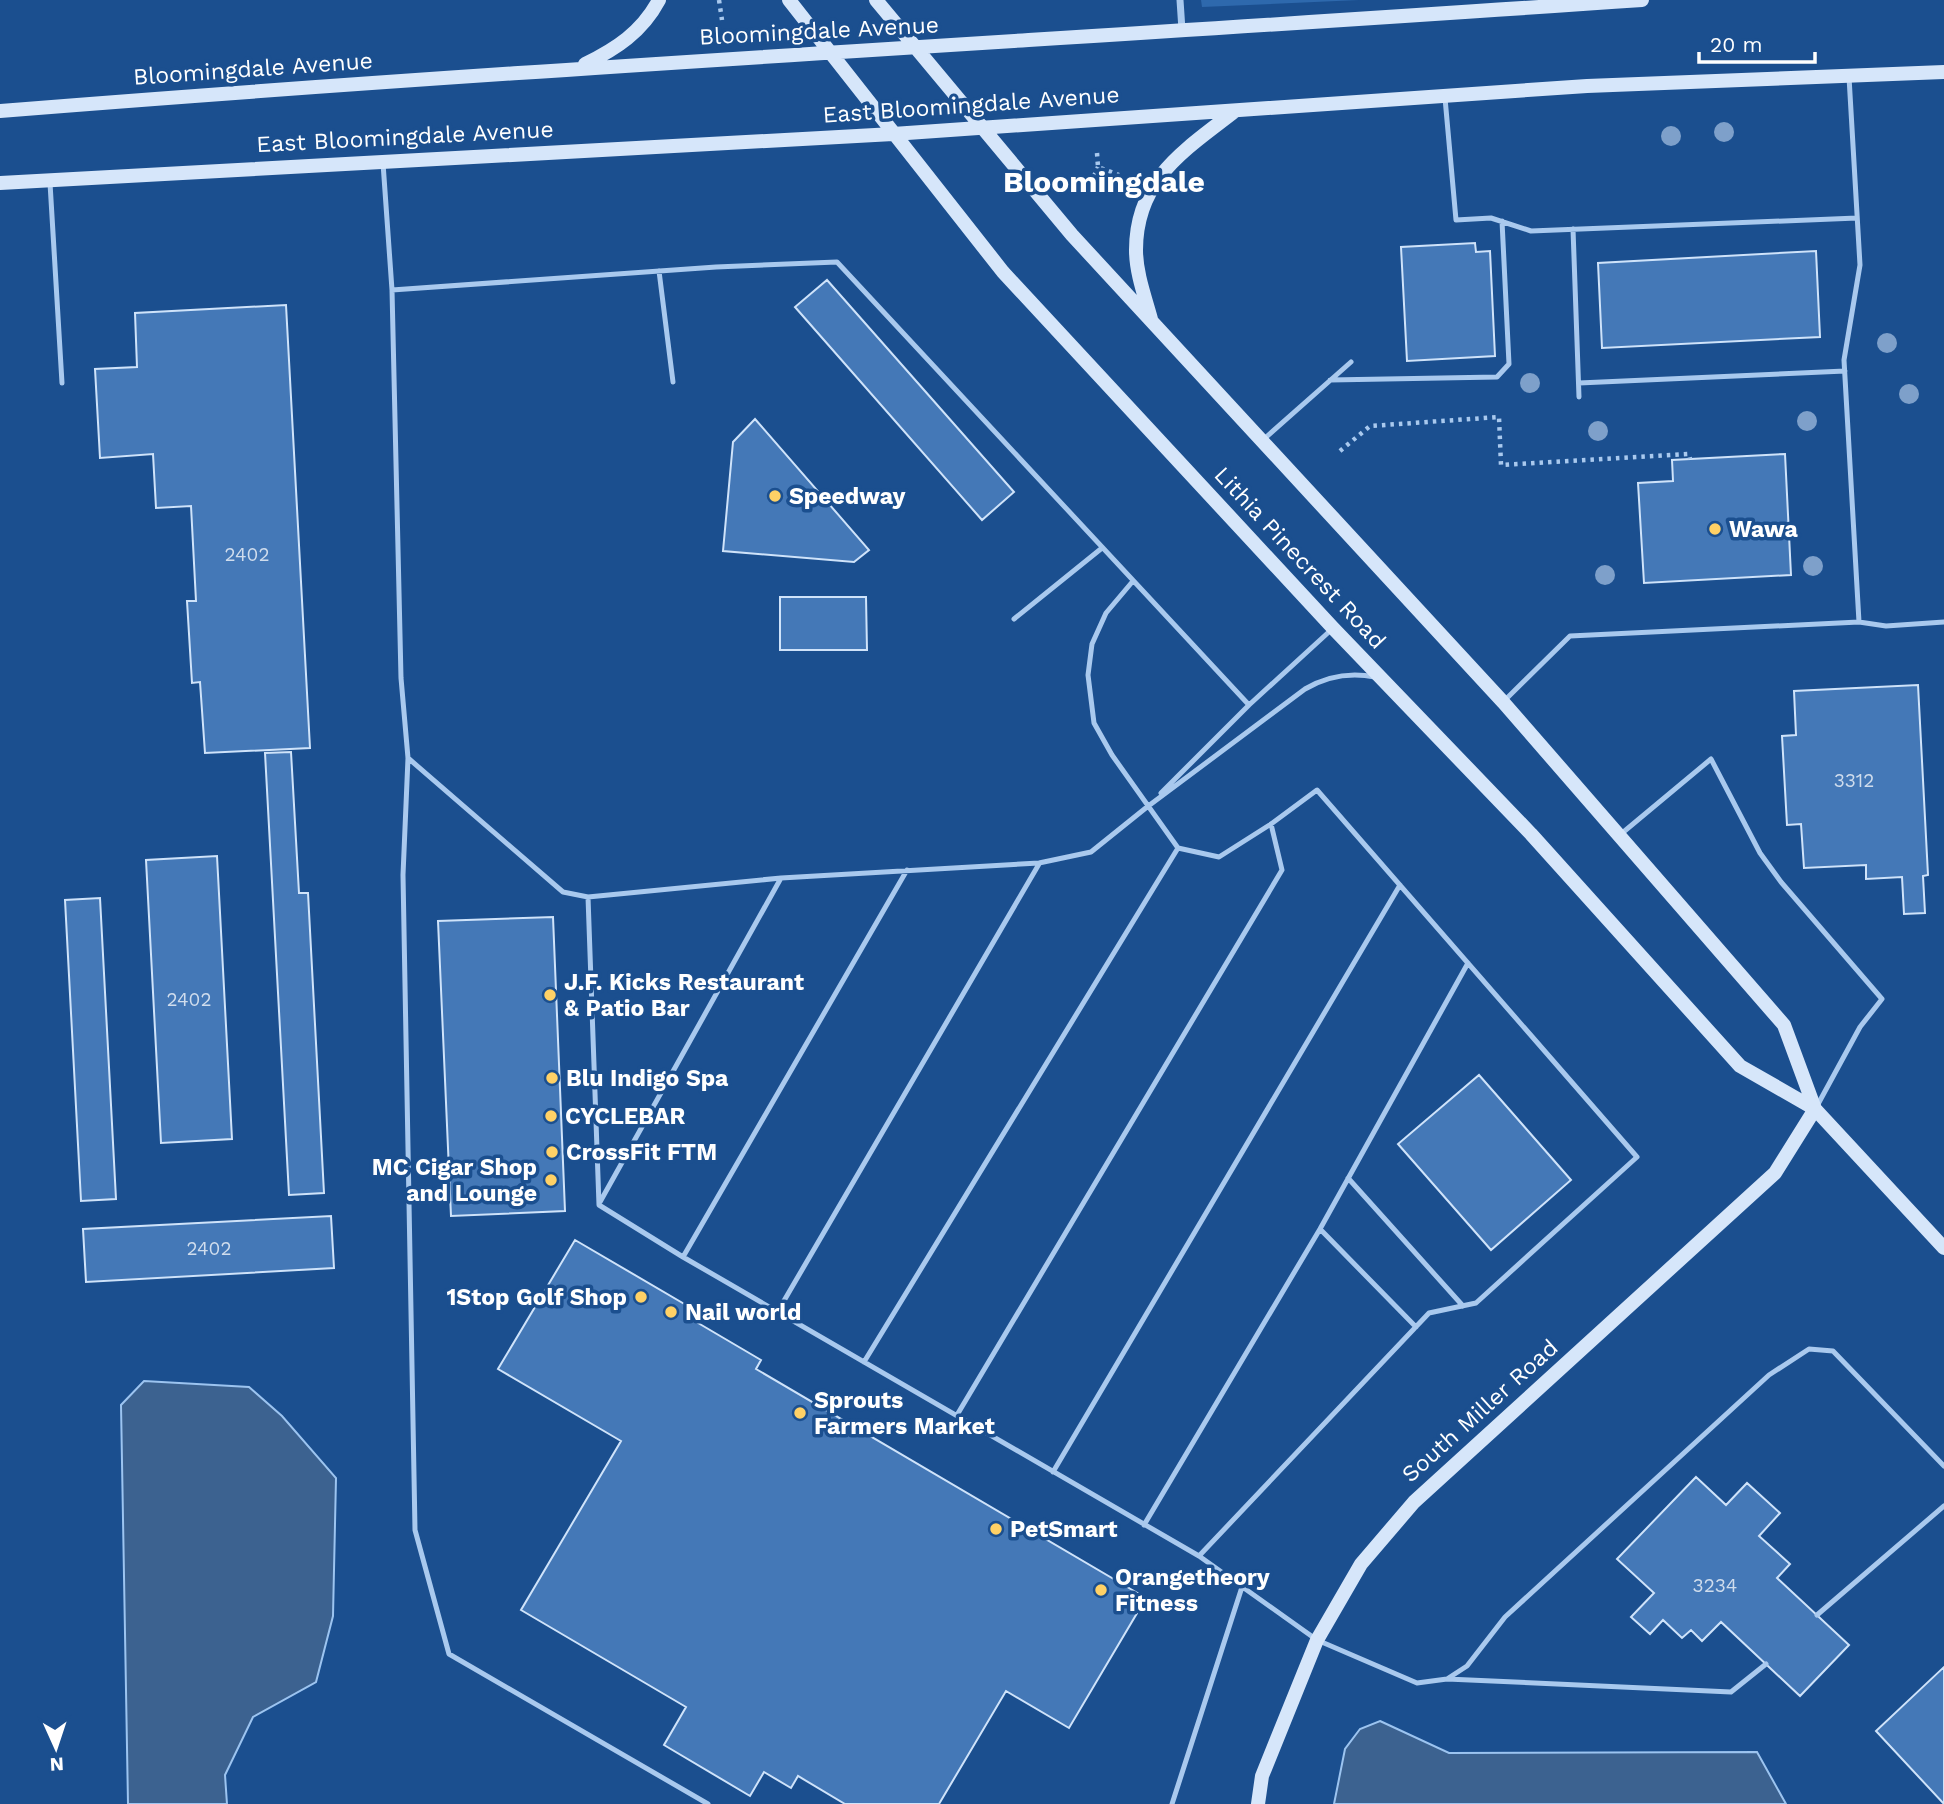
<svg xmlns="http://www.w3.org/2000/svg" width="1944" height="1804" viewBox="0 0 1944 1804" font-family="'Work Sans',sans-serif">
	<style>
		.green { fill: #2e69ad }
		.water { fill: #3c6290; stroke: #9cc4f0; stroke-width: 2 }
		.building { fill: #4478b7; stroke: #cfe3fa; stroke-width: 2 }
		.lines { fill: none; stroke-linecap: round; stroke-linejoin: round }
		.path { stroke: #a9c9ee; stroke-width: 4.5; stroke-dasharray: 3.5 5; stroke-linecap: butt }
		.lane { stroke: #a9c9ee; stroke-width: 5 }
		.street { stroke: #a9c9ee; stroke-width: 7 }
		.secondary { stroke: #d6e6fa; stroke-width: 14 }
		.tree { fill: #7ea0ca }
		.poi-dot { fill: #ffd166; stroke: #1b4f8f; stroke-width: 2.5 }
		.labels { text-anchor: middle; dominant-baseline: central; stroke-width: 7; stroke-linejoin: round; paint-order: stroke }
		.number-label { font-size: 19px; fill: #d0dded }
		.street-label { font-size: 23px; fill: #fff; stroke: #1b4f8f }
		.poi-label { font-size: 23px; font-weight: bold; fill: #fff; stroke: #1b4f8f; text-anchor: start }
		.district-label { font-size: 30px; font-weight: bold; fill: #fff; stroke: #1b4f8f }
	</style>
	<rect width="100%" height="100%" fill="#1b4f8f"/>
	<path class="green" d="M1201,0h158l-157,7z"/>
	<path class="water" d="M144,1381l105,6 33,29 54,62 -3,138 -17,66 -63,35 -28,58 2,29h-99l-7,-399z
		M1380,1721l69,32 308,-1 29,52h-452l11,-55 15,-20z"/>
	<path class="building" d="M1475,243l1,9 14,-1 5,105 -88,5 -6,-114z
		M1816,251l4,86 -218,11 -4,-85z
		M827,280l187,212 -32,28 -187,-213z
		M286,305l24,443 -105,5 -5,-71 -8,1 -5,-82h9l-5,-95 -35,2 -3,-54 -53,4 -5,-89 42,-2 -2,-54z
		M755,419l114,131 -15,12 -131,-11 10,-109z
		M1785,454l6,121 -147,8 -6,-100 35,-2 -1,-21z
		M780,597h86l1,53h-87z
		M1918,685l10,190 -5,1 2,37 -21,1 -2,-37 -36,2v-14l-62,3 -3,-44 -14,1 -5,-89 14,-1 -2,-44z
		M291,752l8,141h9l16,300 -35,2 -24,-442z
		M217,856l15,283 -71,4 -15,-283z
		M100,898l16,301 -35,2 -16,-301z
		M553,917l12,294 -114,5 -13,-295z
		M1479,1075l92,105 -80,70 -93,-106z
		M331,1216l3,52 -248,14 -3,-53z
		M575,1240l123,72 -5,8 68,40 -5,9 390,229 -77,130 -63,-37 -67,113h-94l-47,-28 -7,12 -27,-16 -14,24 -86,-51 22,-38 -165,-97 100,-169 -123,-72z
		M1696,1477l30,28 21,-22 33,30 -21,23 31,28 -13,14 72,67 -49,51 -79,-74 -19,19 -11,-11 -9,8 -19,-18 -13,14 -19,-17 23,-24 -37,-34z
		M1944,1667v137l-68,-73z"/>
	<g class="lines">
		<path class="path" d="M719,0l3,20
			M1097,153l1,14 21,8
			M1087,192l11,-25
			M1340,451l30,-25 129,-9 2,48 188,-11 1,5"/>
		<path class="lane" d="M1445,98l11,122 35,-2 40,13 326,-13
			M383,163l9,127 324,-23 121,-5 412,443
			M50,183l12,200
			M1573,229l6,168
			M659,271l14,111
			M392,290l9,388 7,80 -5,117 12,655 34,124 259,150
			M1330,380l167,-3 12,-13 -7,-143
			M1579,383l266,-12
			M1264,439l87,-77
			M1133,581l-27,32 -14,31 -4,31 6,48 18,32 66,93 41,9 52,-33 46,-34 320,367 -161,146 -47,10 -230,243 118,84 100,43 30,-4 20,-13 38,-49 264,-242 40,-26 24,2 111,115
			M1014,619l88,-71
			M1859,622l27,4 58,-4
			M1503,702l67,-66 289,-14 -15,-262 16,-95 -11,-188
			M408,758l155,134 25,5
			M1161,793l88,-88 82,-75
			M1621,834l90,-75 49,94 21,29 101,117 -22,28 -43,79
			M1348,1178l115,128
			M600,1202l181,-324
			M1320,1229l96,98
			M683,1257l224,-387
			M778,1311l261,-447
			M864,1362l314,-514
			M957,1415l325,-545 -11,-46
			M1053,1472l347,-587
			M1144,1525l176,-296 148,-266
			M1199,1556l-516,-299 -84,-52 -11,-308 193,-19 258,-15 52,-11 56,-45 158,-118c22,-13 45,-17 70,-12
			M1817,1615l127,-109
			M1447,1679l284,13 35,-28
			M1172,1804l70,-217"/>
		<path class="street" d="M1180,0l2,30"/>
		<path class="secondary" d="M789,0l214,272 330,356 198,206 209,232 75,43 129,139
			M876,0l196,235 431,467 281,323 31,84
			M585,64c31,-15 57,-32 74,-64
			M0,111c547,-44 1094,-73 1642,-111
			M0,183l893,-49 694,-48 357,-14
			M1151,319c-6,-22 -15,-46 -15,-69 0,-71 49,-100 99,-139
			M1258,1804l4,-28 55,-136 44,-76 53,-62 361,-329 40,-64"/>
	</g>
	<g class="tree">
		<circle cx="1724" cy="132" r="10"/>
		<circle cx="1671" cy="136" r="10"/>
		<circle cx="1887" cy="343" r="10"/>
		<circle cx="1530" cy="383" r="10"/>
		<circle cx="1909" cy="394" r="10"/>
		<circle cx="1807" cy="421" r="10"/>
		<circle cx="1598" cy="431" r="10"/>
		<circle cx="1813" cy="566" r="10"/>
		<circle cx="1605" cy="575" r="10"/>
	</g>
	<g class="poi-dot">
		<circle cx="775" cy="496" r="7"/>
		<circle cx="1715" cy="529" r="7"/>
		<circle cx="550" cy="995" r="7"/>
		<circle cx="552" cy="1078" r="7"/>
		<circle cx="551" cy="1116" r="7"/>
		<circle cx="552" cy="1152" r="7"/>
		<circle cx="551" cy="1180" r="7"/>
		<circle cx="641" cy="1297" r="7"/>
		<circle cx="671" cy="1312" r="7"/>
		<circle cx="800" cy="1413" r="7"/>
		<circle cx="996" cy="1529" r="7"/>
		<circle cx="1101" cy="1590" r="7"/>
	</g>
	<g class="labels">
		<g class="number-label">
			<text x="247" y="554">2402</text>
			<text x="1854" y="780">3312</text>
			<text x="189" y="999">2402</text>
			<text x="209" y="1248">2402</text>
			<text x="1715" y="1585">3234</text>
		</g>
		<g class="street-label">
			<text transform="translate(819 31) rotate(-3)">Bloomingdale Avenue</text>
			<text transform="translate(253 69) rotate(-4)">Bloomingdale Avenue</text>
			<text transform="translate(971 105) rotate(-4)">East Bloomingdale Avenue</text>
			<text transform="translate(405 137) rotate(-3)">East Bloomingdale Avenue</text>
			<text transform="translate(1300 558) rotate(47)">Lithia Pinecrest Road</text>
			<text transform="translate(1480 1411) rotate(-42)">South Miller Road</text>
		</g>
		<g class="poi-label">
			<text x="789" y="496">Speedway</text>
			<text x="1729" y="529">Wawa</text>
			<text x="564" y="982">J.F. Kicks Restaurant<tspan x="564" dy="26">&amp; Patio Bar</tspan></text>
			<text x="566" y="1078">Blu Indigo Spa</text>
			<text x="565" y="1116">CYCLEBAR</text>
			<text x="566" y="1152">CrossFit FTM</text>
			<text x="537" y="1167" text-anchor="end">MC Cigar Shop<tspan x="537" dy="26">and Lounge</tspan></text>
			<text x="627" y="1297" text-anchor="end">1Stop Golf Shop</text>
			<text x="685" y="1312">Nail world</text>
			<text x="814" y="1400">Sprouts<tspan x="814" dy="26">Farmers Market</tspan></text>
			<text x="1010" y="1529">PetSmart</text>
			<text x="1115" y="1577">Orangetheory<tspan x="1115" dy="26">Fitness</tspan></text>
		</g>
		<g class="district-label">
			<text x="1104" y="181">Bloomingdale</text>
		</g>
	</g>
	<g transform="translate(56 1748) rotate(177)" stroke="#1b4f8f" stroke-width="5" paint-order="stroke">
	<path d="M0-5L12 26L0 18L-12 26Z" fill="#ffffff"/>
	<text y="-10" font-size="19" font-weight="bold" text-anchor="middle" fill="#ffffff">N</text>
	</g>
	<path d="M1699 52v10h116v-10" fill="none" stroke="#ffffff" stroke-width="3.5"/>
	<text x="1710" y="52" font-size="21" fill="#ffffff" stroke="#1b4f8f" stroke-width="5" paint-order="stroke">20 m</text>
</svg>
